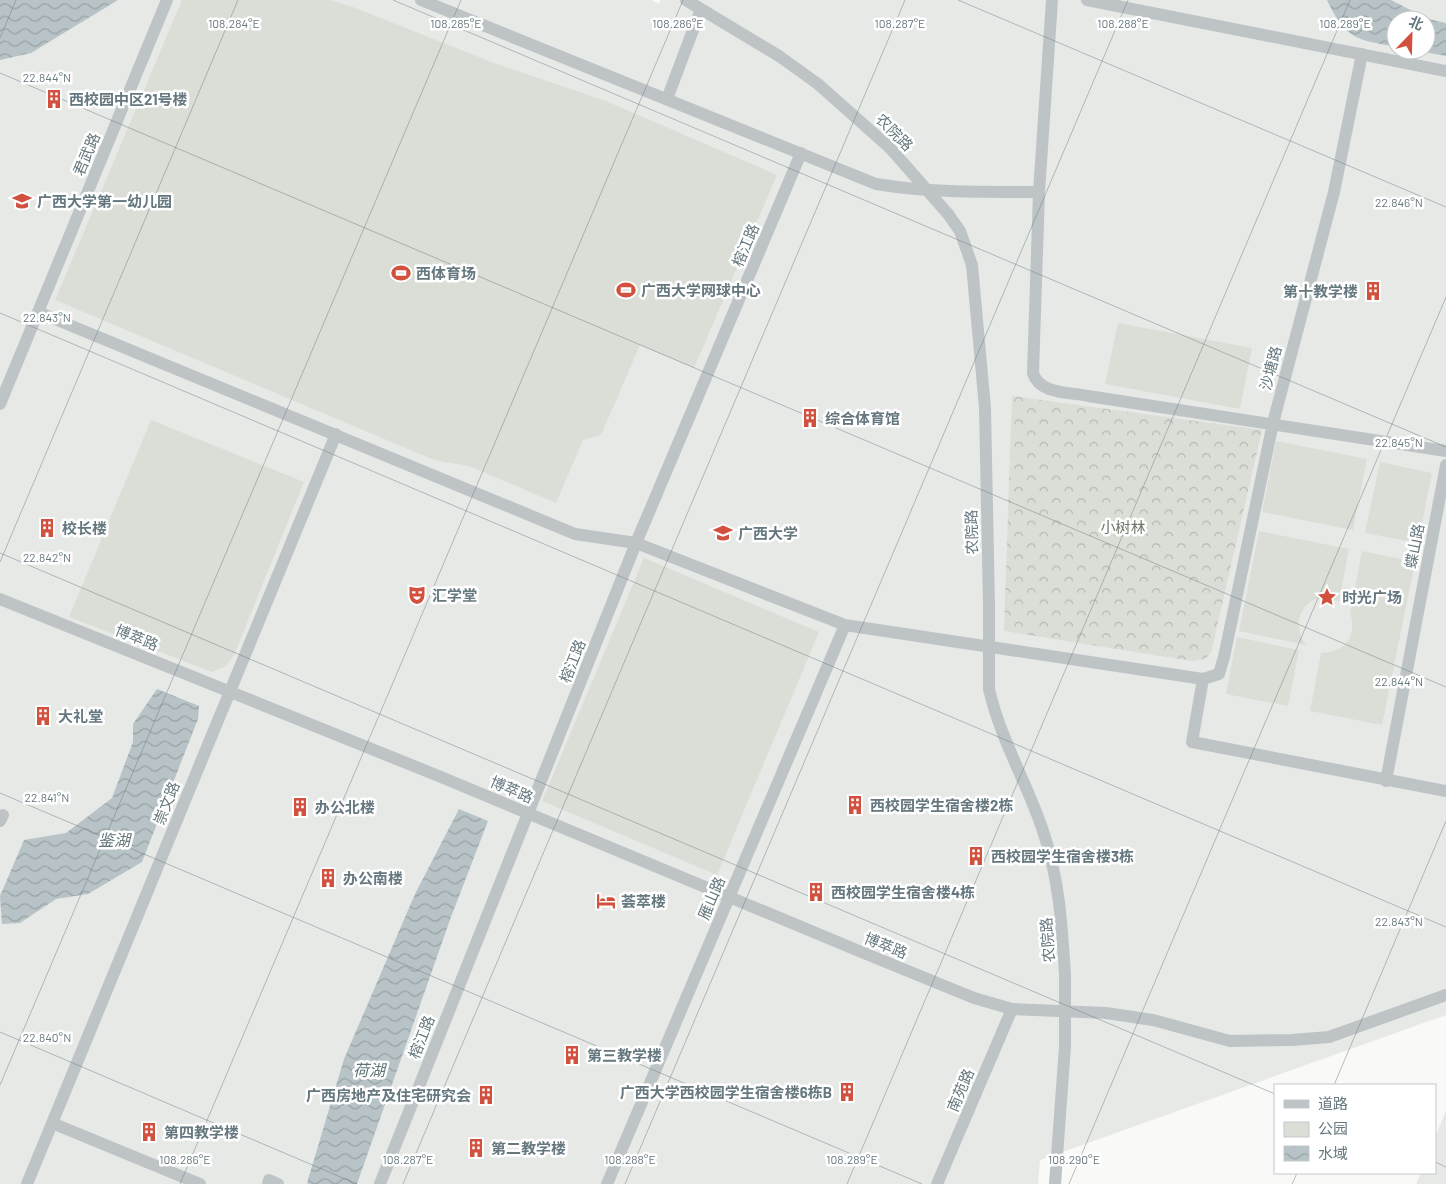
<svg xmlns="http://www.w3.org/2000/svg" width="1446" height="1184" viewBox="0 0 1446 1184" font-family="Barlow,'Noto Sans SC',sans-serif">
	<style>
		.built { fill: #e7e9e7; fill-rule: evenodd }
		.green { fill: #daded7 }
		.forest { fill: url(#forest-crowns) }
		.water { fill: url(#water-waves) }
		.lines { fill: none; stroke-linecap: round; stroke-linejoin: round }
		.minor { stroke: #bec4c6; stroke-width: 12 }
		.minor-bridge { stroke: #bec4c6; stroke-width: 12 }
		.ticks { fill: none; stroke: #66787f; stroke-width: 1; stroke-opacity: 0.45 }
		.labels { text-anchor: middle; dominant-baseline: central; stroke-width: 5; stroke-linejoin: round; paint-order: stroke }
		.poi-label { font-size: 15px; font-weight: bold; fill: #66787f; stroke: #fff; text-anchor: start }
		.street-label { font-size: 15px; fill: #66787f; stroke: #fff }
		.park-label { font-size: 15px; fill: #6b7866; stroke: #fff }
		.water-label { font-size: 16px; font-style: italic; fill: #627679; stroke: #fff }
		.ticks-label { font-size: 12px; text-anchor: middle; fill: #66787f; stroke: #fff; stroke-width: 5; stroke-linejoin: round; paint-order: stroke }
	</style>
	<defs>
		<pattern id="forest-crowns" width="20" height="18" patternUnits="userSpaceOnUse" patternTransform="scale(1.25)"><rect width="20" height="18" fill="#daded7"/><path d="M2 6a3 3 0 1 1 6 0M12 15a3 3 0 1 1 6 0" fill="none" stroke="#b5b9b4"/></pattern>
		<pattern id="water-waves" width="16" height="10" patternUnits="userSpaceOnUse" patternTransform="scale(1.25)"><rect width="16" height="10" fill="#b7c3c6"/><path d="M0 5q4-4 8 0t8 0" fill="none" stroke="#99a3a6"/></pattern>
	</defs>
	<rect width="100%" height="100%" fill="#f9f9f7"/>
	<path class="built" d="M0,0h652l6,4 3,-4h785v1015l-406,145 -2,24h-1038zM1396,20h30v30h-30z
		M1446,1110v74h-30l5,-11h14v-35z"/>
	<path class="green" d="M182,0h148l23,7 141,56 112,38 171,74 -83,193 -54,-23 -39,90 -18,5 -27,63 -87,-37 -35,-6 -379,-160z
		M1118,323l134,25 -12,61 -135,-25z
		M151,420l153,62 -70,173 -8,11 -14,6 -143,-55z
		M1276,441l91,18 -14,71 -91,-18z
		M1380,462l52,11 -14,70 -53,-10z
		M1259,531l90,18 -10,53c-29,-16 -52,17 -33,43l-67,-14z
		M1362,551l53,11 -33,163 -72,-14 11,-58c24,0 37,-18 29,-40z
		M644,558l175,74 -102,243 -175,-74z
		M1237,637l62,13 -11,56 -62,-12z"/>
	<path class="forest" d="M1012,396l250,34 -51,223 -6,6 -13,2 -188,-30z"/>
	<path class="water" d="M0,0h118l-87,53 -31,7z
		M1327,0h64l37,19 18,4v33l-33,-6h13v-30h-30v27c-40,-8 -50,-7 -69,-47z
		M157,689l42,17 -1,13 -56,143 -54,32 -32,5 -36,24 -18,1 -2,-28 24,-56 42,-7 46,-35 21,-56v-18z
		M459,809l29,12 -37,96 -94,267h-48l-2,-1 37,-124 71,-165z"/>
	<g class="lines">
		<path class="minor" d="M421,0l455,184c55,9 108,8 163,8
			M686,0l93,56 39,28 72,64
			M1052,0l-13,192 -6,181c6,21 36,19 55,23l358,55
			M1087,0l359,71
			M667,99l34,-90
			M948,214l12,17 12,34 13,143 4,197
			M38,312l537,222 61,9 209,82 358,54 -11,63 254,49
			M0,404l167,-404
			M0,599l441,178 418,174 115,47 38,11 94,4 47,7 77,21 62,-1 37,-3 117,-42
			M1203,679l16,-5 5,-17 49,-234 61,-231 28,-138
			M989,689c11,49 37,92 53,139 17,48 20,97 23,147
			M1386,781l60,-316
			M0,821l3,-6
			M52,1123l148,61
			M27,1184l309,-750
			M268,1184l1,-4 9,4
			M380,1184l256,-641 165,-390
			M607,1184l238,-559
			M937,1184l75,-175
			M1055,1184l10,-138"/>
		<path class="minor-bridge" d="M890,148l58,66
			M989,605v84
			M1065,1046v-71"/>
	</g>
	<path class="ticks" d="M393,0l1053,447M958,0l488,207M0,38l16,-38M0,73l1446,614M0,313l1446,614M0,553l1275,541M0,562l238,-562M0,793l922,391M0,1032l357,152M0,1085l461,-1085M1334,1085l112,-264M1435,1162l11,5M180,1184l503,-1184M403,1184l502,-1184M625,1184l503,-1184M847,1184l503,-1184M1069,1184l377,-887M1292,1184l5,-11"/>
	<defs>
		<g id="building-bare" transform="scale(1.5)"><path d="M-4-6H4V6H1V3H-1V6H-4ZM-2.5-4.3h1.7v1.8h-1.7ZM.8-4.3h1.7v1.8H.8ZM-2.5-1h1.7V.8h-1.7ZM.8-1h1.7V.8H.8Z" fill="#d2503e" stroke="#fff" stroke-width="2.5" paint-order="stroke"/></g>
		<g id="school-bare" transform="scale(1.5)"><path d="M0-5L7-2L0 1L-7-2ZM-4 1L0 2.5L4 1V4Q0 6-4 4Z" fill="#d2503e" stroke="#fff" stroke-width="2.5" paint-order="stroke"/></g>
		<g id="stadium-bare" transform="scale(1.5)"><path d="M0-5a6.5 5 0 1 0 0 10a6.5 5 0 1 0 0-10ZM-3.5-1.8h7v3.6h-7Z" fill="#d2503e" stroke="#fff" stroke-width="2.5" paint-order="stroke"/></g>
		<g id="university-bare" transform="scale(1.5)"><path d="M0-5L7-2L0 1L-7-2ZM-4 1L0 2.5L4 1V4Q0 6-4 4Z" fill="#d2503e" stroke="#fff" stroke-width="2.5" paint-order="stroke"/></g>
		<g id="theatre-bare" transform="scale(1.5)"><path d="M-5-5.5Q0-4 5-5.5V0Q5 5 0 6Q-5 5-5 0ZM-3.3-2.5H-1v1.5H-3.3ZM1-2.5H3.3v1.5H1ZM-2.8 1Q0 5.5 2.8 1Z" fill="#d2503e" stroke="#fff" stroke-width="2.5" paint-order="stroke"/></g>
		<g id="sight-bare" transform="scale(1.5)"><path d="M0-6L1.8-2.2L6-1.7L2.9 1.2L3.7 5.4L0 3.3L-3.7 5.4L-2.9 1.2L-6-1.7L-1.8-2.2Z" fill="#d2503e" stroke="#fff" stroke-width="2.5" paint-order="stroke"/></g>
		<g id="hotel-bare" transform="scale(1.5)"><path d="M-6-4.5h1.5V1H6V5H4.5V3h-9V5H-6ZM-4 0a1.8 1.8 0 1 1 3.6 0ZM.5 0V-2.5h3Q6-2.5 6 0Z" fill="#d2503e" stroke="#fff" stroke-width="2.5" paint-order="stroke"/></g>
	</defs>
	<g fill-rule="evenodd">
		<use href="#building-bare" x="54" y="99"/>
		<use href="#school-bare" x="22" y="201"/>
		<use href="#stadium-bare" x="401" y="273"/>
		<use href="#stadium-bare" x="626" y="290"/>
		<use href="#building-bare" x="1373" y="291"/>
		<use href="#building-bare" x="810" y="418"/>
		<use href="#building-bare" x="47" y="528"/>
		<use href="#university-bare" x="723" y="533"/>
		<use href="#theatre-bare" x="417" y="595"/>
		<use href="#sight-bare" x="1327" y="597"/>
		<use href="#building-bare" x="43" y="716"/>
		<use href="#building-bare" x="855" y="805"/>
		<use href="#building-bare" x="300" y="807"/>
		<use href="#building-bare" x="976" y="856"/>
		<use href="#building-bare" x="328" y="878"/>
		<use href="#building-bare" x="816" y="892"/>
		<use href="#hotel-bare" x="606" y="901"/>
		<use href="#building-bare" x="572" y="1055"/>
		<use href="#building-bare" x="847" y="1092"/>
		<use href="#building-bare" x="486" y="1095"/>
		<use href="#building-bare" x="149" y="1132"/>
		<use href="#building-bare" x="476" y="1148"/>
	</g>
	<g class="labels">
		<g class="poi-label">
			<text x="69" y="99">西校园中区21号楼</text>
			<text x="37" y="201">广西大学第一幼儿园</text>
			<text x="416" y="273">西体育场</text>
			<text x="641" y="290">广西大学网球中心</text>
			<text x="1358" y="291" text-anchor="end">第十教学楼</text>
			<text x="825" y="418">综合体育馆</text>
			<text x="62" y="528">校长楼</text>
			<text x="738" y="533">广西大学</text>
			<text x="432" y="595">汇学堂</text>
			<text x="1342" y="597">时光广场</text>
			<text x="58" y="716">大礼堂</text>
			<text x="870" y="805">西校园学生宿舍楼2栋</text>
			<text x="315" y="807">办公北楼</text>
			<text x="991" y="856">西校园学生宿舍楼3栋</text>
			<text x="343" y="878">办公南楼</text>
			<text x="831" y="892">西校园学生宿舍楼4栋</text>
			<text x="621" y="901">荟萃楼</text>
			<text x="587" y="1055">第三教学楼</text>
			<text x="832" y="1092" text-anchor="end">广西大学西校园学生宿舍楼6栋B</text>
			<text x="471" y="1095" text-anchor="end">广西房地产及住宅研究会</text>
			<text x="164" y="1132">第四教学楼</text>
			<text x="491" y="1148">第二教学楼</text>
		</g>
		<g class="street-label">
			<text transform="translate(895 132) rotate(45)">农院路</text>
			<text transform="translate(86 154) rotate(-67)">君武路</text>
			<text transform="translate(745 245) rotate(-67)">榕江路</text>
			<text transform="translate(1270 368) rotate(-75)">沙塘路</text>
			<text transform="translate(971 532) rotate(-91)">农院路</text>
			<text transform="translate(1414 546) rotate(-79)">蝶山路</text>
			<text transform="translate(137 637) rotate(22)">博萃路</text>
			<text transform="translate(572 661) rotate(-68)">榕江路</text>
			<text transform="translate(512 789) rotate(23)">博萃路</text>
			<text transform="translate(166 803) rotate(-68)">崇文路</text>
			<text transform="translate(711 898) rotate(-67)">雁山路</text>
			<text transform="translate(1047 940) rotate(-94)">农院路</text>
			<text transform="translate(886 945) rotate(22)">博萃路</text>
			<text transform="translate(421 1037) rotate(-68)">榕江路</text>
			<text transform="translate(960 1090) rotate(-67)">南苑路</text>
		</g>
		<g class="park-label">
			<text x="1123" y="527">小树林</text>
		</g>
		<g class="water-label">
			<text x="114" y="839">鉴湖</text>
			<text x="369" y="1069">荷湖</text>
		</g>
	</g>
	<g class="ticks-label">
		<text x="456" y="28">108.285°E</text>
		<text x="678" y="28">108.286°E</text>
		<text x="900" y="28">108.287°E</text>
		<text x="1123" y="28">108.288°E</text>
		<text x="1345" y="28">108.289°E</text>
		<text x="234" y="28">108.284°E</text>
		<text x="47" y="82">22.844°N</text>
		<text x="1399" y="207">22.846°N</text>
		<text x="47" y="322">22.843°N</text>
		<text x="1399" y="447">22.845°N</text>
		<text x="47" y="562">22.842°N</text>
		<text x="1399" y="686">22.844°N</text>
		<text x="47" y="802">22.841°N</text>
		<text x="1399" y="926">22.843°N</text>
		<text x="47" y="1042">22.840°N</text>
		<text x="185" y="1164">108.286°E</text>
		<text x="408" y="1164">108.287°E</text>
		<text x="630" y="1164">108.288°E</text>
		<text x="852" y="1164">108.289°E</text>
		<text x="1074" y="1164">108.290°E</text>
	</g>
	<rect x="1274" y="1084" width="162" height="90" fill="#ffffff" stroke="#c2c9cc"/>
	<rect x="1284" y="1100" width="25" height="8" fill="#bec4c6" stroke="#c2c9cc"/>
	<text x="1318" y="1109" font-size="15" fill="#66787f">道路</text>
	<rect x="1284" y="1122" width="25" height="15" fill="#daded7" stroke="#c2c9cc"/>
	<text x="1318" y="1134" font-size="15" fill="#66787f">公园</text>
	<rect x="1284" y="1146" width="25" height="15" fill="url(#water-waves)" stroke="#c2c9cc"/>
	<text x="1318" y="1159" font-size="15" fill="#66787f">水域</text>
	<g transform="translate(1411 35) rotate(23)"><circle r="24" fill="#ffffff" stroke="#c2c9cc"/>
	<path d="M0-4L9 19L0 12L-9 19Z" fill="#d2503e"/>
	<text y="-8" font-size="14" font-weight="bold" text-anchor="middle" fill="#66787f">北</text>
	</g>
</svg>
